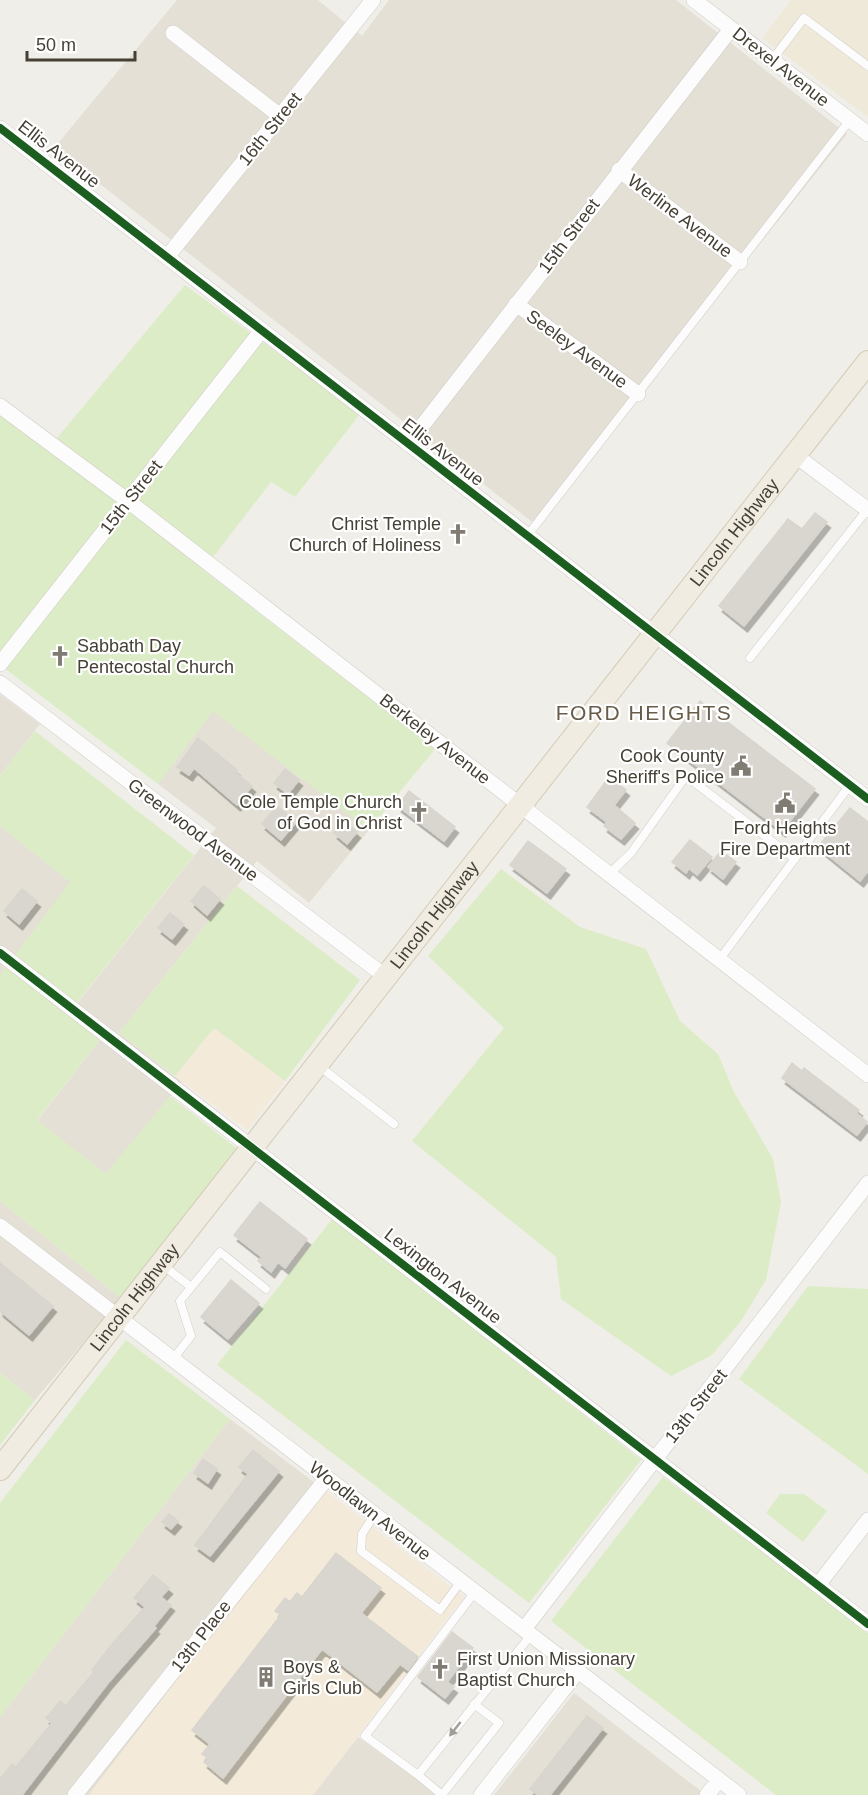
<svg xmlns="http://www.w3.org/2000/svg" width="868" height="1795" viewBox="0 0 868 1795" font-family="Arial,sans-serif">
	<style>
		.residential { fill: #e4e0d5 }
		.commercial { fill: #f3ead9 }
		.education { fill: #eee9d9 }
		.green { fill: #dcecc6 }
		.building { fill: #d9d6d0; stroke: #d8d5ce; stroke-width: 1.5; filter: url(#shadow) }
		.lines { fill: none; stroke-linecap: round; stroke-linejoin: round }
		.service-casing { stroke: #cecbc5; stroke-width: 9 }
		.minor-casing { stroke: #cecbc5; stroke-width: 16 }
		.primary-casing { stroke: #d3cbb4; stroke-width: 24 }
		.service { stroke: #fdfcfc; stroke-width: 8 }
		.minor { stroke: #fdfcfc; stroke-width: 15 }
		.primary { stroke: #f1ece2; stroke-width: 22 }
		.cycleway-casing { stroke: #fff; stroke-width: 11 }
		.cycleway { stroke: #1b5e20; stroke-width: 8 }
		.oneway { fill: #a19e98 }
		.labels { text-anchor: middle; dominant-baseline: central; stroke-width: 4.5; stroke-linejoin: round; paint-order: stroke }
		.street-label { font-size: 18px; fill: #453f34; stroke: #fff }
		.poi-label { font-size: 18px; fill: #453f34; stroke: #fff; text-anchor: end }
		.quarter-label { font-size: 21px; letter-spacing: 1.5px; fill: #685d4a; stroke: #fff }
	</style>
	<defs>
		<filter id="shadow"><feDropShadow dx="3.5" dy="6" stdDeviation="0" flood-color="#0004"/></filter>
	</defs>
	<rect width="100%" height="100%" fill="#f0eee8"/>
	<path class="residential" d="M177,0h141l44,36 27,-36h287l171,134 -311,391 -482,-377z
		M0,694l40,30 -40,52z
		M213,710l156,120 -60,73 -52,-42 -138,172 63,49 -76,92 -69,-53 72,-93 -33,-23 140,-177 -58,-44z
		M0,826l71,56 -71,93z
		M0,1201l121,97 -86,102 -35,-27z
		M230,1419l93,70 -234,306h-89v-78z
		M574,1693l132,102h-212z
		M358,1737l82,58h-127z"/>
	<path class="commercial" d="M214,1028l71,53 -38,49 -72,-54z
		M323,1489l141,108 -151,198h-224z"/>
	<path class="education" d="M791,0h77v117l-106,-79z"/>
	<path class="green" d="M185,285l175,129 -65,83 -24,-15 -68,88 232,179 -66,81 -156,-119 -55,73 -158,-119v-250l47,35z
		M35,731l159,124 -118,149 33,24 -72,92 69,54 64,-78 66,52 -115,150 -121,-97v-226l70,-93 -70,-56v-50z
		M501,869l79,58 66,22 34,72 38,33 16,38 39,67 8,43 -15,78 -25,41 -29,34 -41,21 -110,-77 -5,-42 -144,-116 92,-113 -76,-72z
		M237,886l123,94 -75,101 -71,-53 -39,48 -56,-43z
		M333,1218l308,242 -112,143 -312,-238z
		M808,1286l60,3v185l-129,-95z
		M126,1340l104,79 -230,298v-214z
		M0,1373l35,27 -35,45z
		M663,1477l205,156v162h-92l-225,-174z
		M780,1494h24l23,17 -24,31 -37,-29z"/>
	<path class="building" d="M815,513l12,9 -83,104 -25,-20 69,-87 14,10z
		M700,701l115,88 -33,42 -115,-88z
		M198,738l39,32 -2,2 17,14 -15,19 -43,-37 -5,7 -12,-8z
		M285,769l14,11 -11,14 -14,-11z
		M609,777l17,13 -12,15 21,18 -14,16 -17,-13 3,-4 -20,-15z
		M409,791l46,36 -11,14 -46,-35z
		M277,806l19,16 -15,18 -19,-16z
		M850,808l18,14v49l-8,10 -42,-34z
		M344,821l13,11 -10,12 -13,-11z
		M690,840l22,17 -15,18 -8,-7 -3,5 -14,-11z
		M528,841l38,28 -19,24 -37,-28z
		M721,851l15,11 -13,17 -15,-12z
		M204,886l16,13 -13,16 -16,-14z
		M22,889l15,12 -18,23 -15,-13z
		M170,913l14,11 -12,15 -14,-11z
		M792,1063l10,8 2,-3 55,42 -3,3 11,9 -10,13 -75,-57z
		M260,1202l47,37 -22,29 -7,-6 -7,10 -13,-11 4,-4 -28,-22z
		M0,1263l53,43 -24,29 -29,-24z
		M231,1280l28,23 -31,36 -27,-22z
		M253,1450l26,21 -69,85 -15,-11 53,-71 -9,-7z
		M203,1459l14,10 -9,14 -14,-10z
		M169,1514l9,7 -7,8 -9,-7z
		M336,1553l45,35 -20,25 57,44 -10,13 -8,-6 -23,28 -55,-43 -99,129 -19,-16 3,-5 -5,-3 8,-10 -18,-14 89,-115 -6,-4 10,-13 5,4 7,-9 5,4z
		M153,1575l16,13 -8,9 10,8 -17,21 2,2 -48,55 -86,112h-22v-16l12,-15 4,3 36,-44 -6,-5 14,-17 6,5 28,-34 -2,-2 21,-27 32,-36 -11,-9z
		M452,1632l21,16 -26,34 7,5 -9,11 -27,-21z
		M587,1716l16,12 -53,67h-12l-8,-6z"/>
	<g class="lines">
		<g class="service-casing">
			<path id="service" d="M772,60l32,-42 64,48
				M527,536l323,-416
				M750,658l117,-148
				M609,874l22,-21 55,-77 109,83
				M719,960l131,-175
				M319,1066l75,58
				M164,1266l27,21
				M173,1359l18,-23 -11,-35 40,-49 46,37
				M375,1514l-13,20 -1,17 79,59 21,-29
				M475,1592l-110,144 53,39 113,-140
				M418,1775l24,20 57,-72 -25,-19"/>
		</g>
		<g class="minor-casing">
			<path id="minor" d="M694,0l174,134
				M173,33l107,83
				M0,128l868,671
				M619,170l121,92
				M167,257l206,-257
				M516,304l122,90
				M0,406l128,95 740,574
				M408,444l323,-415
				M795,455l73,55
				M0,664l262,-334
				M0,683l386,294
				M0,953l868,671
				M0,1226l739,569
				M818,1585l50,-65
				M524,1629l344,-446
				M75,1795l252,-317
				M481,1795l97,-124
				M707,1795l12,-15"/>
		</g>
		<g class="primary-casing">
			<g id="primary">
				<path id="s1" d="M0,1469l868,-1107"/>
			</g>
		</g>
		<use href="#service" class="service"/>
		<use href="#minor" class="minor"/>
		<use href="#primary" class="primary"/>
		<g class="cycleway-casing">
			<path id="cycleway" d="M0,128l868,671
				M0,953l868,671"/>
		</g>
		<use href="#cycleway" class="cycleway"/>
	</g>
	<defs><path id="oneway-solid" d="M-6-.8H1V-3.2L6.5 0L1 3.2V.8H-6Z" transform="scale(1.5)"/></defs>
	<use class="oneway" href="#oneway-solid" transform="translate(455 1729) rotate(128)"/>
	<defs>
		<g id="church-bare" transform="scale(1.62)"><path d="M-1.2-6h2.4v3.5h3.3v2.4h-3.3V6h-2.4V-.1h-3.3v-2.4h3.3Z" fill="#817c73" stroke="#fff" stroke-width="2.5" paint-order="stroke"/></g>
		<g id="civic-bare" transform="scale(1.62)"><path d="M-.6-6.5H3V-4.5H.6V-3L4-1V1h2V6H-6V1h2V-1L-.6-3ZM-1.2 2.5V6h2.4V2.5Z" fill="#817c73" stroke="#fff" stroke-width="2.5" paint-order="stroke"/></g>
		<g id="building-bare" transform="scale(1.62)"><path d="M-4-6H4V6H1V3H-1V6H-4ZM-2.5-4.3h1.7v1.8h-1.7ZM.8-4.3h1.7v1.8H.8ZM-2.5-1h1.7V.8h-1.7ZM.8-1h1.7V.8H.8Z" fill="#817c73" stroke="#fff" stroke-width="2.5" paint-order="stroke"/></g>
	</defs>
	<g fill-rule="evenodd">
		<use href="#church-bare" x="458" y="534"/>
		<use href="#church-bare" x="60" y="656"/>
		<use href="#civic-bare" x="741" y="766"/>
		<use href="#civic-bare" x="785" y="803"/>
		<use href="#church-bare" x="419" y="812"/>
		<use href="#church-bare" x="440" y="1669"/>
		<use href="#building-bare" x="266" y="1677"/>
	</g>
	<g class="labels">
		<g class="street-label">
			<text transform="translate(781 67) rotate(38)">Drexel Avenue</text>
			<text transform="translate(270 129) rotate(-51)">16th Street</text>
			<text transform="translate(59 154) rotate(38)">Ellis Avenue</text>
			<text transform="translate(680 216) rotate(37)">Werline Avenue</text>
			<text transform="translate(569 236) rotate(-53)">15th Street</text>
			<text transform="translate(577 349) rotate(36)">Seeley Avenue</text>
			<text transform="translate(443 452) rotate(38)">Ellis Avenue</text>
			<text transform="translate(131 497) rotate(-52)">15th Street</text>
			<text stroke="none"><textPath href="#s1" startOffset="1190">Lincoln Highway</textPath></text>
			<text transform="translate(435 739) rotate(38)">Berkeley Avenue</text>
			<text transform="translate(193 830) rotate(37)">Greenwood Avenue</text>
			<text stroke="none"><textPath href="#s1" startOffset="704">Lincoln Highway</textPath></text>
			<text transform="translate(443 1276) rotate(38)">Lexington Avenue</text>
			<text stroke="none"><textPath href="#s1" startOffset="218">Lincoln Highway</textPath></text>
			<text transform="translate(696 1406) rotate(-52)">13th Street</text>
			<text transform="translate(370 1511) rotate(38)">Woodlawn Avenue</text>
			<text transform="translate(201 1636) rotate(-52)">13th Place</text>
		</g>
		<g class="poi-label">
			<text x="441" y="524">Christ Temple<tspan x="441" dy="21">Church of Holiness</tspan></text>
			<text x="77" y="646" text-anchor="start">Sabbath Day<tspan x="77" dy="21">Pentecostal Church</tspan></text>
			<text x="724" y="756">Cook County<tspan x="724" dy="21">Sheriff's Police</tspan></text>
			<text x="402" y="802">Cole Temple Church<tspan x="402" dy="21">of God in Christ</tspan></text>
			<text x="785" y="828" text-anchor="middle">Ford Heights<tspan x="785" dy="21">Fire Department</tspan></text>
			<text x="457" y="1659" text-anchor="start">First Union Missionary<tspan x="457" dy="21">Baptist Church</tspan></text>
			<text x="283" y="1667" text-anchor="start">Boys &amp;<tspan x="283" dy="21">Girls Club</tspan></text>
		</g>
		<g class="quarter-label">
			<text x="644" y="712">FORD HEIGHTS</text>
		</g>
	</g>
	<path d="M27 51v9h108v-9" fill="none" stroke="#453f34" stroke-width="3"/>
	<text x="36" y="51" font-size="18" fill="#453f34" stroke="#ffffff" stroke-width="4.5" paint-order="stroke">50 m</text>
</svg>
